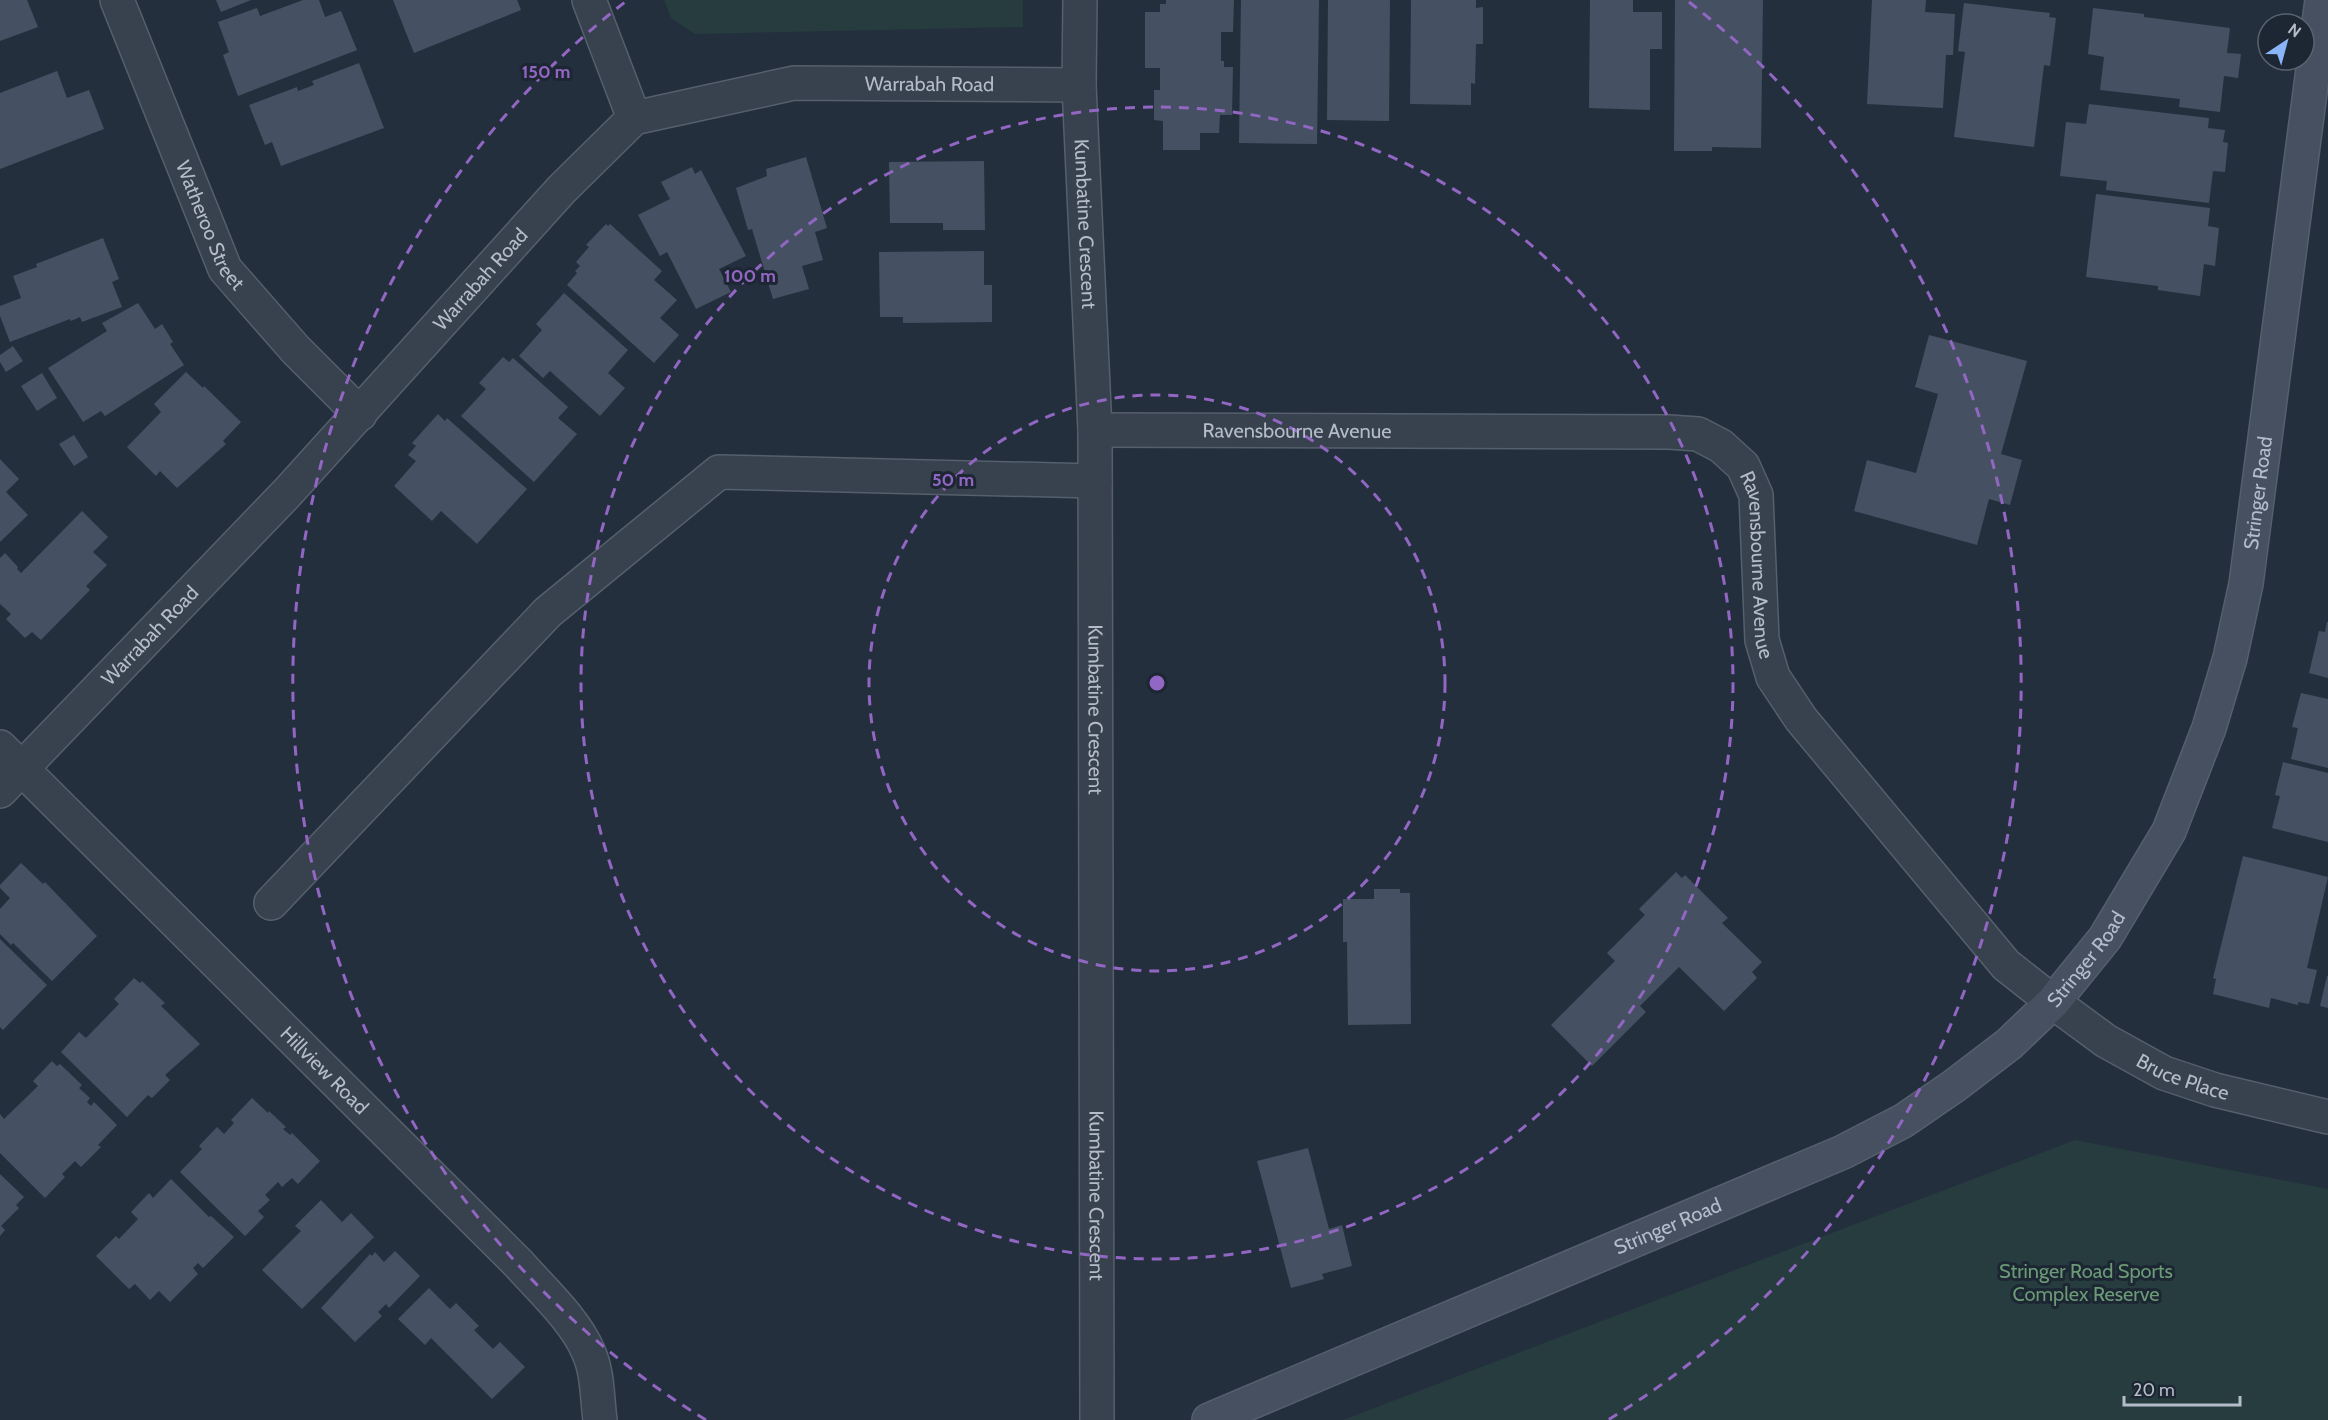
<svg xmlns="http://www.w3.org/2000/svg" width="2328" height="1420" viewBox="0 0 2328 1420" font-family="Cabin,sans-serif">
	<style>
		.green { fill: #263c3f }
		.building { fill: #455162 }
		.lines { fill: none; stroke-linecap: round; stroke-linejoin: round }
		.street-casing { stroke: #565f6c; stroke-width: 36 }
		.secondary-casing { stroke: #565f6c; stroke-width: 36 }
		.street { stroke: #38414e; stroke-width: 33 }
		.secondary { stroke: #465061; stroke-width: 33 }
		.ring { fill: none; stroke: #9266c3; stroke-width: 3; stroke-dasharray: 10 8 }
		.labels { text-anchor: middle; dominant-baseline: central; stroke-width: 6; stroke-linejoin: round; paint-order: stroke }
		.street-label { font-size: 20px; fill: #b4bcc9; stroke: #1d2633 }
		.park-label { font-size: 20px; fill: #6b9a76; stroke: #1d2633 }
		.centre { fill: #9266c3; stroke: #1d2633; stroke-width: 3 }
		.ring-label { font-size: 18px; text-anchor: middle; font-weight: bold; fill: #9266c3; stroke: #1d2633; stroke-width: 6; stroke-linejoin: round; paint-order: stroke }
	</style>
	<rect width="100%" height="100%" fill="#242f3e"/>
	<path class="green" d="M664,0h359v27l-328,7 -24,-16z
		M2075,1140l253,49v231h-985z"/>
	<path class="building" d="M0,0h27l11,27 -38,14z
		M216,0h35l-30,12z
		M303,0h16l6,17 16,-6 16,39 -119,46 -15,-41 6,-3 -11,-30 39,-14 3,8z
		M393,0h124l4,10 -107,43z
		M1166,0h68l-1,32h-12v29h3v6h9l-1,48h-12l-1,18h-19v17h-37v-29l-9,-1v-30h6v-22h-15v-56h15v-8h6z
		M1241,0h78l-2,144 -78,-1z
		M1328,0h62l-1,121 -62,-1z
		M1411,0h65v8l7,-1v37h-7l-1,40 -4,-1v22l-61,-1z
		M1590,0h43v12h29v37h-12v61l-61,-2z
		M1675,0h88l-2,148 -49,-1v4h-38z
		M1872,0h54l-1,12 30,2 -2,41h-7l-3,53 -76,-4z
		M1964,3l86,10 -1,4 7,1 -6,48 -6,-1 -10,82 -80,-10 11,-85 -7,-1z
		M2093,8l51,6v3l86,11 -3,25 14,1 -3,24 -14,-2 -4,36 -41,-5 1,-8 -80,-9 4,-33 -16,-3z
		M359,63l25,65 -103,38 -9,-24 -7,3 -16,-40 48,-18 1,4 16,-6 -2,-4z
		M57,71l10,27 22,-8 15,39 -104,40v-76z
		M2089,104l120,14 -1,10 17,2 -2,12 5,1 -3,29 -12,-1 -4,32 -103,-13 1,-9 -47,-5 6,-54 20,2z
		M806,157l21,71 -12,4 8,28 -21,6 7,23 -36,10 -21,-70 -4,1 -12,-42 31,-12 -1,-7z
		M984,161l1,69h-42v-7h-53l-1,-61z
		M692,167l3,7 6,-4 45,86 -27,13 12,23 -35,17 -29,-57 -7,4 -22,-41 32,-16 -9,-17z
		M2096,194l114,14 -2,18 11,2 -4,38 -11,-2 -4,32 -42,-6v-4l-72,-9z
		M606,224l2,2 2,-2 52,47 -8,9 23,20 -17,18 19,17 -25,28 -87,-78 10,-12 -2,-2 5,-5 -4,-4 13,-15 -3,-2z
		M103,238l16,41 -7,3 10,25 -40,15 -2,-5 -9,4 -1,-2 -60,23 -10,-26v-10l21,-8 -8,-22 24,-9 -1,-3z
		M984,251v34h8v37l-89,1v-6h-23l-1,-65z
		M564,293l64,57 -20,23 17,15 -25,28 -50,-45 -7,7 -24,-22 23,-26 -6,-6z
		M138,303l17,26 7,-5 11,18 -3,2 14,21 -79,51 -4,-5 -18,11 -35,-54 59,-37 -5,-8z
		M1929,335l98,26 -26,93 21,6 -12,45 -21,-6 -12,46 -123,-34 13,-51 49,13 22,-79 -23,-7z
		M13,346l10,15 -17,11 -6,-10v-7z
		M503,357l6,5 4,-4 55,49 -10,11 19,16 -43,48 -73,-66 25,-27 -7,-6z
		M186,372l17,16 1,-2 37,36 -18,19 3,3 -49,44 -17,-17 -4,5 -29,-29 34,-35 -7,-8z
		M42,373l15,25 -20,13 -16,-25z
		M438,414l7,7 2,-3 80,71 -50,55 -36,-33 -9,10 -38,-35 22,-25 -8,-6 8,-9 -4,-3z
		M74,435l14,22 -14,9 -15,-22z
		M0,459l19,20 -13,13 22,23 -28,27z
		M82,511l26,26 -15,15 14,13 -21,21 4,4 -49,50 -9,-8 -7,6 -19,-19 5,-5 -11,-10v-46l5,-5 13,14 -1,2 4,4z
		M2327,622h1v56l-19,-5 10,-42 6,1z
		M2301,693l27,6v69l-37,-9 7,-31 -6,-1z
		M2283,762l45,11v69l-56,-14 8,-32 -5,-1z
		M2243,856l85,21 -21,91 10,2 -8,34 -11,-2v3l-27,-7 -2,10 -56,-14 3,-15 -3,-1z
		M21,863l22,21 2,-2 52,54 -45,45 -39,-38 -2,2 -11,-11v-25l10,-11 -10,-10v-3z
		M1676,872l6,6 3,-3 43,43 -6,5 40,39 -10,10 5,6 -33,33 -45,-44 -39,39 6,6 -54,54 -41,-41 64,-64 -8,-8 38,-38 -6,-6z
		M1374,889h26v4h10l1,131 -63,1 -1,-83h-4v-43h31z
		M0,939l47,46 -44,45 -3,-3z
		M2327,976h1v32l-8,-2z
		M134,978l6,5 2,-2 23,22 -4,3 39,38 -35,31 5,5 -18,18 -4,-3 -21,22 -66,-65 18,-20 7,6 33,-34 -5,-5z
		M52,1061l5,5 3,-2 22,21 -3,3 11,10 -3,4 4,4 3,-4 23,23 -19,20 3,2 -20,20 -6,-6 -13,13 3,3 -20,21 -45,-45v-39l4,5 34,-33 -5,-5z
		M252,1098l16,15 1,-2 17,16 -3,2 7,6 2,-2 28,28 -22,23 -6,-6 -10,9 -4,-5 -13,13 5,5 -12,11 6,6 -19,19 -65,-64 22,-23 -3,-3 18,-19 7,7 10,-11 -3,-3z
		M1308,1148l21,81 13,-4 10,41 -30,8 2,5 -33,9 -34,-127z
		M0,1174l24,23 -8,8 3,3 -18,18 4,4 -5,6z
		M171,1179l38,38 2,-1 23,21 -31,31 -5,-5 -5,5 5,6 -28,28 -11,-11 -9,9 -15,-16 -6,5 -33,-33 20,-20 3,3 19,-20 -7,-7 18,-19 4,5z
		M321,1200l21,22 9,-9 23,24 -72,72 -40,-39 39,-39 -6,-5z
		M395,1251l25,25 -31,32 -3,-4 -8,8 4,4 -27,26 -34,-34 49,-54 2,2 3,-4 9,10z
		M429,1288l21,21 6,-6 23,23 -5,4 19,19 7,-7 25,25 -33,32 -61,-61 -6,7 -27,-26z"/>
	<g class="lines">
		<g class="street-casing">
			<g id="street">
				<path id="s1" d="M117,0l108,269 71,81 64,64"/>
				<path d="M589,0l45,118"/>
				<path id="s2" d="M1080,0l-1,85 16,345 2,990"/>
				<path id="s3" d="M1095,430l574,2 29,2 23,12 22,20 13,29 6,145 11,37 28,42 205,246 47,37 53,39 58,32 51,17 113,27"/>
				<path id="s4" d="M0,747l518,516c23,26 57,57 70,88 10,21 9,47 12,69"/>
				<path id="s5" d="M0,791l287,-298 275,-304 72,-71 160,-35 285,2"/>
				<path d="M271,903l277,-291 171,-140 376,9"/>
			</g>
		</g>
		<g class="secondary-casing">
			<g id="secondary">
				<path id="s6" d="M1209,1420l634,-268 60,-31 51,-35 55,-42 44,-42 52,-64 64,-107 40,-103 21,-70 16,-74 76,-584"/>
			</g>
		</g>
		<use href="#street" class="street"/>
		<use href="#secondary" class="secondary"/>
	</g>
	<g class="ring">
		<circle cx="1157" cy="683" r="288"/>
		<circle cx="1157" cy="683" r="576"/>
		<path d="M706 1420A864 864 0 0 1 625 2M1689 2A864 864 0 0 1 1608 1420"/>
	</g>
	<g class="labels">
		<g class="street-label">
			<text stroke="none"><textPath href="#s5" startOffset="1224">Warrabah Road</textPath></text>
			<text stroke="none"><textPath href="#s1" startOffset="244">Watheroo Street</textPath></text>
			<text stroke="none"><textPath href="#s2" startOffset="224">Kumbatine Crescent</textPath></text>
			<text stroke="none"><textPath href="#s5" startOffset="702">Warrabah Road</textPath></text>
			<text stroke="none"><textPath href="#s3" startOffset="202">Ravensbourne Avenue</textPath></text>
			<text stroke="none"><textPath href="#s6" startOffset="1506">Stringer Road</textPath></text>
			<text stroke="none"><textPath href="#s3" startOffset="760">Ravensbourne Avenue</textPath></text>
			<text stroke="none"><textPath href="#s5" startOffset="216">Warrabah Road</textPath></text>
			<text stroke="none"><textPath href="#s2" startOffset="710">Kumbatine Crescent</textPath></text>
			<text stroke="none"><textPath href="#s6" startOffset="1002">Stringer Road</textPath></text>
			<text stroke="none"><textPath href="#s4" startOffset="458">Hillview Road</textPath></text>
			<text stroke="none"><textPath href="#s3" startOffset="1456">Bruce Place</textPath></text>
			<text stroke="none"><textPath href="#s2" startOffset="1196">Kumbatine Crescent</textPath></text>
			<text stroke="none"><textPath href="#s6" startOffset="498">Stringer Road</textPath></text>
		</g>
		<g class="park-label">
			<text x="2086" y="1271">Stringer Road Sports<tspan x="2086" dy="23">Complex Reserve</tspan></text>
		</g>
	</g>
	<circle cx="1157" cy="683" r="9" class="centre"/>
	<g class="ring-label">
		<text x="546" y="78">150 m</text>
		<text x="750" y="282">100 m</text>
		<text x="953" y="486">50 m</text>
	</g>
	<g transform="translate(2286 42) rotate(36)"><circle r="28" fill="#1d2633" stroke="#59626f" stroke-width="1.5"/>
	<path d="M0-4.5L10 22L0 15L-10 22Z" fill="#8ab4f8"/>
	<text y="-9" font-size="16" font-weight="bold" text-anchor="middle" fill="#b4bcc9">N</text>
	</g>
	<path d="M2124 1396v9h116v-9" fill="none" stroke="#b4bcc9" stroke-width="3"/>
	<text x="2133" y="1396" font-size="18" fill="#b4bcc9" stroke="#1d2633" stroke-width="4.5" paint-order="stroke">20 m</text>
</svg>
